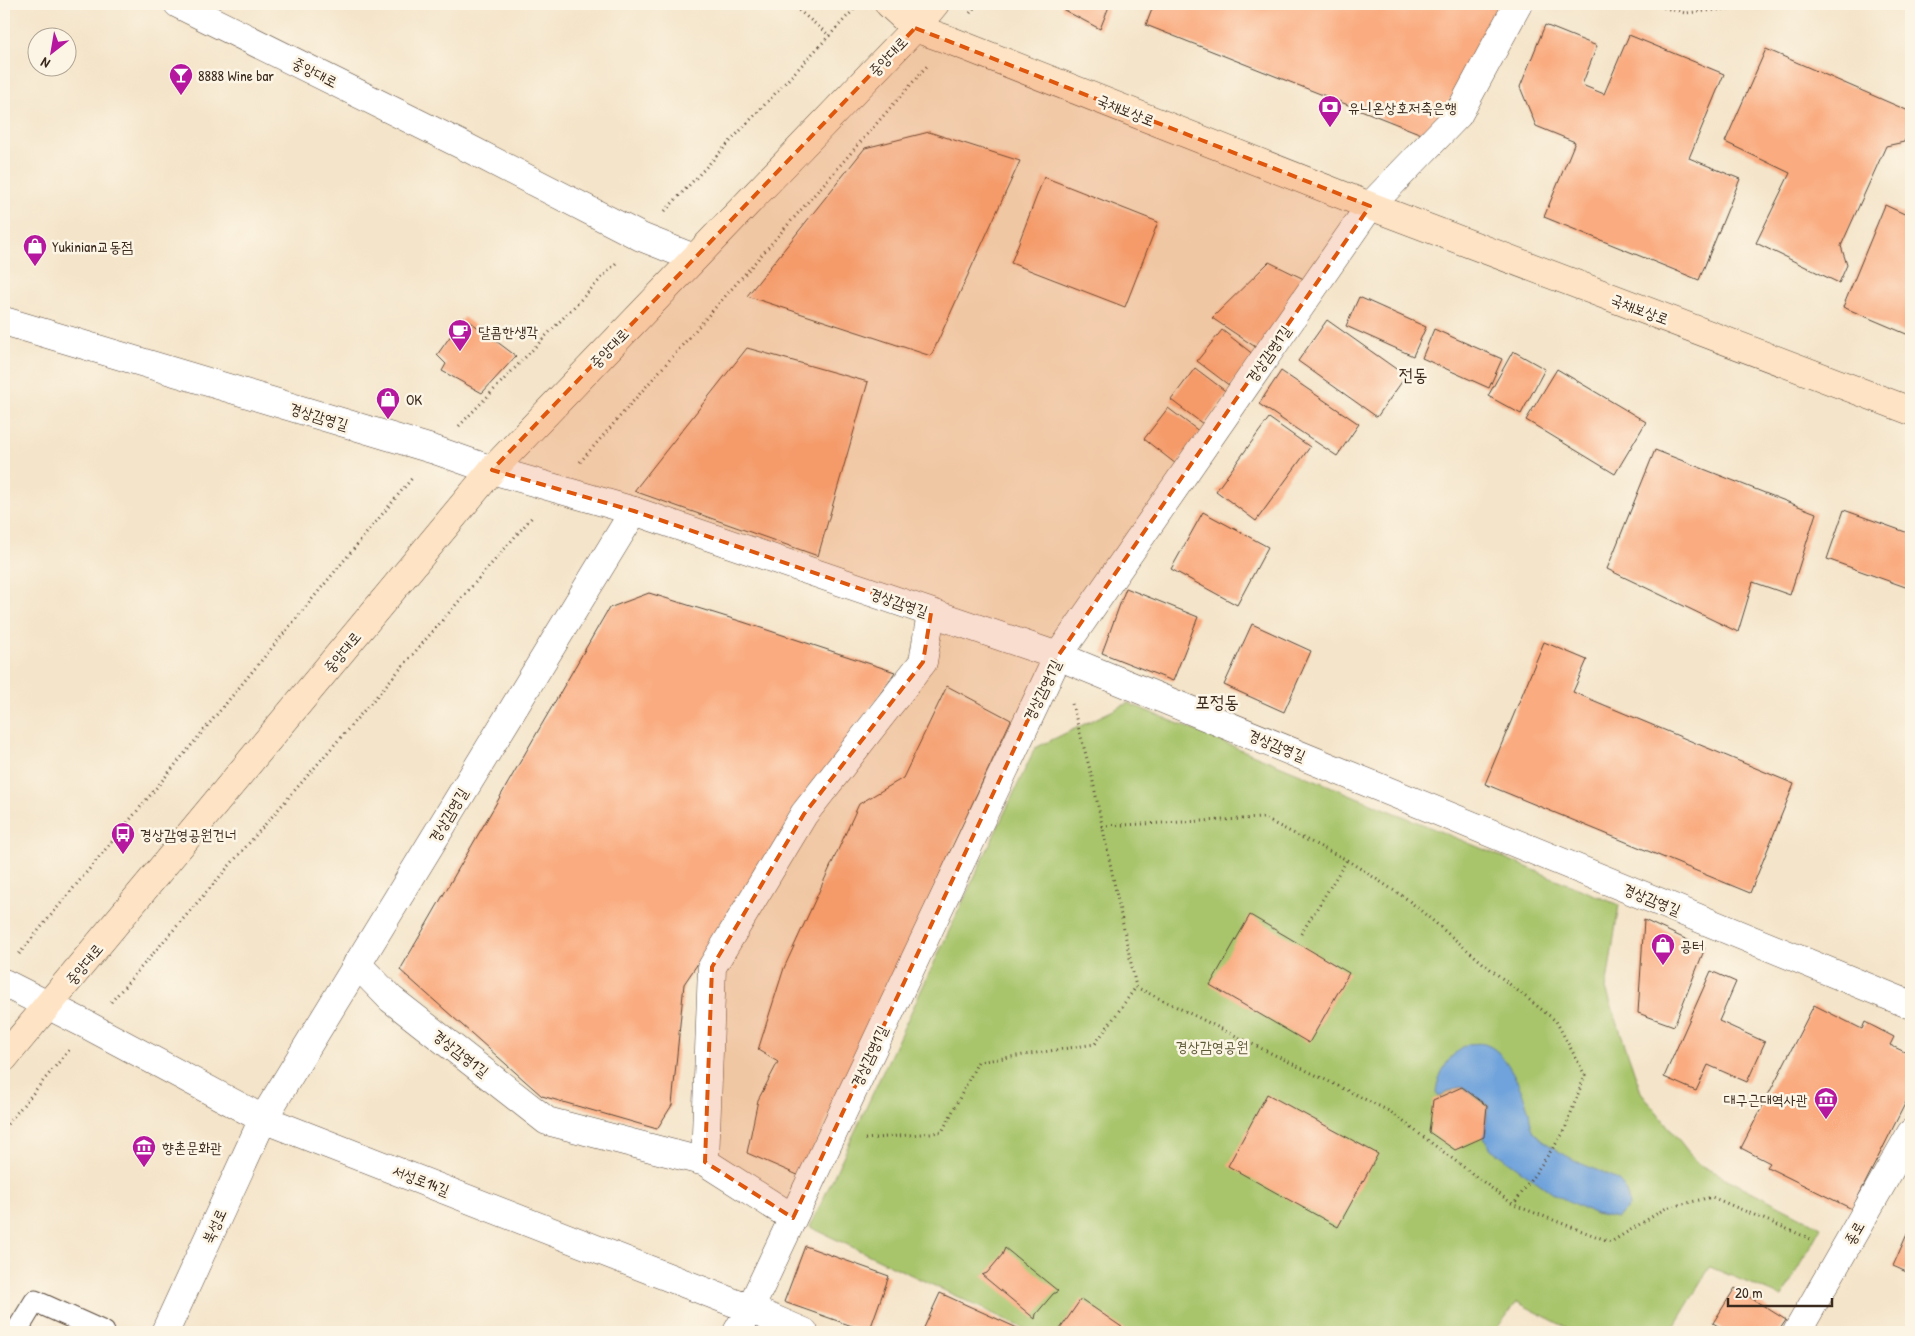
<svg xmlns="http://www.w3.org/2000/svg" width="1915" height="1336" viewBox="0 0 1915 1336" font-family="'Patrick Hand','Poor Story',sans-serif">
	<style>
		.green { fill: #a8c56c; stroke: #727845 }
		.water { fill: #6fa3db; stroke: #55667c }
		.building { fill: #faac80 }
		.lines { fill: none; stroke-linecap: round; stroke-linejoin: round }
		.service-casing { stroke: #574638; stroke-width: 23 }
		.pedestrian-casing { stroke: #574638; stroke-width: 29 }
		.minor-casing { stroke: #574638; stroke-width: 29 }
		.tertiary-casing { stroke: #574638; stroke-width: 29 }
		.secondary-casing { stroke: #574638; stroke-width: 29 }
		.path { stroke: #574638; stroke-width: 3; stroke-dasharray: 1 4; stroke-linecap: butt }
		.service { stroke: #fff; stroke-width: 21 }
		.pedestrian { stroke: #fff; stroke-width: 28 }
		.minor { stroke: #fff; stroke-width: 28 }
		.tertiary { stroke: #fff; stroke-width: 28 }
		.secondary { stroke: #fee4c5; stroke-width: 28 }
		.marked { fill: #df570d; fill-opacity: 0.2; stroke: #df570d; stroke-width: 4; stroke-dasharray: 10 6; stroke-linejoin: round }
		.labels { text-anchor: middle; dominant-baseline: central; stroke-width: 5; stroke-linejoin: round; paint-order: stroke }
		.street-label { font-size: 15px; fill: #3b2a1e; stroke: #fcf5e5 }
		.poi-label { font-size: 15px; fill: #3b2a1e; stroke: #fcf5e5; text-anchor: start }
		.park-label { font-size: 15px; fill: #5c5835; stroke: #fcf5e5 }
		.quarter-label { font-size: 18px; fill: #3b2a1e; stroke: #fcf5e5 }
	</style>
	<rect width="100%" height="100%" fill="#fcf5e5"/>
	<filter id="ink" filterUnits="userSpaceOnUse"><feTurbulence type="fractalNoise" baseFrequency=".02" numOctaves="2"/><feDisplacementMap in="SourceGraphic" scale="10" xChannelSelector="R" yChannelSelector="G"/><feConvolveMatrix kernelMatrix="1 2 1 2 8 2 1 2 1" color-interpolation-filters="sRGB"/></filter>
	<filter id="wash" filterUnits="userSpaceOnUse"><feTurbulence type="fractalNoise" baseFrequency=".0096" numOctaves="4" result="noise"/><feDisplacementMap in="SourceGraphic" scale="20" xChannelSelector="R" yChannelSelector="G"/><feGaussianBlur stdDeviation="1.12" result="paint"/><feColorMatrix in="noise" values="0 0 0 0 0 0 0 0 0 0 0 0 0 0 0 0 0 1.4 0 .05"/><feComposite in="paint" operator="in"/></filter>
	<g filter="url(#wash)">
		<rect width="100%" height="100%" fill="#f4e4c9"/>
		<path class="green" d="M1128,703l491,202 -13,84 35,103 57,72 123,63 -39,70 -72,-30 -39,65h-96l-58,-30 -23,30h-462l-222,-105 225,-479z"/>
		<path class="water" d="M1468,1044c5,0 13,-2 19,1 21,8 35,46 42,66 1,7 2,17 6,22 10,11 28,21 41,28 24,13 52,12 53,46l-13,11 -21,-4 -41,-20 -63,-45 -7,-11 4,-33 -26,-19 -23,10 -3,-4c2,-19 15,-40 32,-48z"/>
		<g id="blocks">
			<path class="building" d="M1061,4h49l-10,25 -38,-20z
				M1154,4h350l-17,45 -63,86 -278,-110z
				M1545,25l52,21 -15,39 22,9 25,-59 95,39 -35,84 51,21 -41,101 -155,-63 31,-75 -39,-16 -16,-39z
				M1766,49l145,63v13l-7,17 -18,4 -45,100 6,19 -8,18 -83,-40 34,-70 -65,-31z
				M929,132l91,29 -89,195 -184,-60 118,-148z
				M1044,177l114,45 -33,85 -114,-44z
				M1885,205l26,12v119l-68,-29z
				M1269,262l39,19 -48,69 -48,-32z
				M1359,297l67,30 -13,29 -67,-30z
				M464,317l52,39 -34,37 -40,-22 4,-7 -9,-9z
				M1327,320l79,56 -29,41 -79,-56z
				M1434,329l68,30 -13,29 -67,-30z
				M1222,330l32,25 -24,31 -33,-25z
				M747,348l121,34 -50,174 -184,-65z
				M1513,351l32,18 -24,45 -33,-18z
				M1195,368l33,25 -25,31 -32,-24z
				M1557,369l89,53 -31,52 -89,-54z
				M1281,371l78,53 -22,32 -78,-52z
				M1168,408l32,24 -24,32 -32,-25z
				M1269,418l41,29 -54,74 -40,-30z
				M1655,450l161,63 -26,82 -37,-13 -15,50 -131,-63z
				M1844,510l67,24v55l-84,-30z
				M1203,512l65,35 -31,58 -66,-36z
				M1126,588l72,29 -25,64 -71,-28z
				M649,593l94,29 152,50 -211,312 -12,121 -15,24 -115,-33 -142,-126 209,-362z
				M1252,624l59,27 -27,61 -60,-27z
				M1544,642l43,18 -14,32 221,92 -44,109 -265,-109z
				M947,686l64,34 -211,456 -53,-23 11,-53 20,-38 -20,-12 26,-82 75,-164 44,-26z
				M1250,915l99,58 -40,70 -99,-58z
				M1644,920l61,28 -31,78 -36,-13z
				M1711,971l25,11 -17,39 46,21 -18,40 -39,-17 -12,26 -32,-14z
				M1814,1005l48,24 3,-7 29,15 -4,8 21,10v37l-59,117 -85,-42 3,-4 -29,-15z
				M1462,1087l25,19 -3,31 -29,13 -26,-18 4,-32z
				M1267,1094l111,60 -40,73 -110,-61z
				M1911,1225v49l-18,-8z
				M805,1246l84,30 -20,56 -85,-30z
				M1005,1248l53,43 -5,3 -17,20 -1,5 -53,-44 5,-2 15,-18z
				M1735,1288l51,32 -8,12h-50l-15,-9z
				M940,1293l86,39h-104z
				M1081,1299l48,33h-71z"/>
		</g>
	</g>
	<g filter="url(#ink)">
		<use href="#blocks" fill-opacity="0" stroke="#574638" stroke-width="1"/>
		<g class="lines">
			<g class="service-casing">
				<path id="service" d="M16,1332l19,-31 69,31"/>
			</g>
			<g class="pedestrian-casing">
				<path id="pedestrian" d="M4,983l85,43 174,93"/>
			</g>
			<g class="minor-casing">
				<path id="minor" d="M178,4l288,143 175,90 53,21
					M357,964l34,35 156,122 158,41 88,56
					M263,1119l487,190 54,23
					M705,1162l7,-195 92,-153 119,-152 8,-49
					M165,1332l98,-213 371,-608
					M737,1332l13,-23 308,-653 312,-450 88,-91 60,-111
					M1797,1332l114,-199"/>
			</g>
			<g class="tertiary-casing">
				<path id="tertiary" d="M4,321l431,129 57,20 142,41 424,145 853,349"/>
			</g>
			<g class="secondary-casing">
				<path id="secondary" d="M889,4l26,24 34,12 421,166 541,205
					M4,1058l488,-588 423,-442 20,-24"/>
			</g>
			<path class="path" d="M791,4l39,32
				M1649,4l36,9 73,-7 1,-2
				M970,13l7,-9
				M665,211l192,-205
				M459,426l159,-165
				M580,462l347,-396
				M1072,704l20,73 44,210 253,124 125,94 97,37 55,-34 46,-11 101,43
				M1102,826l161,-8 84,42 60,39 77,65 72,57 29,54 -21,57 -50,72
				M1301,934l46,-74
				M19,954l394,-477
				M111,1002l422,-486
				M4,1128l65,-78
				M865,1139l77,-7 36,-70 117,-18 41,-57"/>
			<use href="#service" class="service"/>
			<use href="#pedestrian" class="pedestrian"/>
			<use href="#minor" class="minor"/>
			<use href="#tertiary" class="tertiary"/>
			<use href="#secondary" class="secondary"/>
		</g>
	</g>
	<path class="marked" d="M915,28l455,178 -312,450 -265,562 -88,-56 7,-195 92,-153 119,-152 8,-49 -297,-102 -142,-41z"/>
	<defs>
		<g id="bar-pin" transform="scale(1.25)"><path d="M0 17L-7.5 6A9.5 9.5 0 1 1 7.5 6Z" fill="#b5179e" stroke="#fcf5e5"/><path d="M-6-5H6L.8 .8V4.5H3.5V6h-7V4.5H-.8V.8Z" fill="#fff"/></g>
		<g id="bank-pin" transform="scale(1.25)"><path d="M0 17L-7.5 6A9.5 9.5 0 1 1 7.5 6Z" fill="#b5179e" stroke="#fcf5e5"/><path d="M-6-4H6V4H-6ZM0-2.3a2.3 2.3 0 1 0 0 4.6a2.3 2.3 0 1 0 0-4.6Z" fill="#fff"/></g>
		<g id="shop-pin" transform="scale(1.25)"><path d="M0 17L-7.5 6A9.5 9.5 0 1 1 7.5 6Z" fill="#b5179e" stroke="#fcf5e5"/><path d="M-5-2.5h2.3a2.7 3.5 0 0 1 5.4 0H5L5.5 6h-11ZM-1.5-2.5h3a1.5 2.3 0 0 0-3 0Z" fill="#fff"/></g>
		<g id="cafe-pin" transform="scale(1.25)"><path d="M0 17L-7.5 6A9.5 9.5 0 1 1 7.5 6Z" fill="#b5179e" stroke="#fcf5e5"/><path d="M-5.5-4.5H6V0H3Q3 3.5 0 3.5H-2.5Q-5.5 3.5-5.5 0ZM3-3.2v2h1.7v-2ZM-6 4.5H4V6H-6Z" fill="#fff"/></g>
		<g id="bus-pin" transform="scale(1.25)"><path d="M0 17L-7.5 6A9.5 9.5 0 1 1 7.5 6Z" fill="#b5179e" stroke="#fcf5e5"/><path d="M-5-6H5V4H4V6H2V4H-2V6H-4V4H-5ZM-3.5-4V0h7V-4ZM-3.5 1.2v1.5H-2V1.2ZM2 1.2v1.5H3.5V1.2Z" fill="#fff"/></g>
		<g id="museum-pin" transform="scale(1.25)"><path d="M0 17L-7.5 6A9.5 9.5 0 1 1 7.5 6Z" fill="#b5179e" stroke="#fcf5e5"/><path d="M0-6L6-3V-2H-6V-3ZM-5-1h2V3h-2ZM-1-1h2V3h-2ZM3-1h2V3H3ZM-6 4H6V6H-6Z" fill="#fff"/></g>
	</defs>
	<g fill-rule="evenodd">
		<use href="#bar-pin" x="181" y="75"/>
		<use href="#bank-pin" x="1330" y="107"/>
		<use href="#shop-pin" x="35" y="246"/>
		<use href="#cafe-pin" x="460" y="331"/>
		<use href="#shop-pin" x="388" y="399"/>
		<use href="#bus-pin" x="123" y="834"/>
		<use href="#shop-pin" x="1663" y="945"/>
		<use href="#museum-pin" x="1826" y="1099"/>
		<use href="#museum-pin" x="144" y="1147"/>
	</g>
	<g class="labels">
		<g class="street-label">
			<text transform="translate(888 56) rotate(-46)">중앙대로</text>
			<text transform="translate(315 72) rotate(27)">중앙대로</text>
			<text transform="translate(1126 110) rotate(22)">국채보상로</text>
			<text transform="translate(1640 309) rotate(21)">국채보상로</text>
			<text transform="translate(609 348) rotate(-46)">중앙대로</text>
			<text transform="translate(1268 354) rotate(-55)">경상감영1길</text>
			<text transform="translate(319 416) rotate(17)">경상감영길</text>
			<text transform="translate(899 602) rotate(19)">경상감영길</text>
			<text transform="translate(342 652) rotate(-50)">중앙대로</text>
			<text transform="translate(1042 690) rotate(-64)">경상감영1길</text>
			<text transform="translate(1277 745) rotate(22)">경상감영길</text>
			<text transform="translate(448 815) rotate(-59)">경상감영길</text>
			<text transform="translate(1652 899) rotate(22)">경상감영길</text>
			<text transform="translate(84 964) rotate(-50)">중앙대로</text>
			<text transform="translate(461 1053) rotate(38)">경상감영1길</text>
			<text transform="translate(869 1056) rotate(-65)">경상감영1길</text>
			<text transform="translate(421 1180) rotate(21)">서성로14길</text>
			<text transform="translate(214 1226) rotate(-65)">북성로</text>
			<text transform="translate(1854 1233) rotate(-60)">종로</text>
		</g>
		<g class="poi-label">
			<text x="198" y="75">8888 Wine bar</text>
			<text x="1348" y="107">유니온상호저축은행</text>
			<text x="52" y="246">Yukinian교동점</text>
			<text x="478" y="331">달콤한생각</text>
			<text x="406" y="399">OK</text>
			<text x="140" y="834">경상감영공원건너</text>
			<text x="1680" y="945">공터</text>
			<text x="1808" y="1099" text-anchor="end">대구근대역사관</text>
			<text x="162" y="1147">향촌문화관</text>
		</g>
		<g class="park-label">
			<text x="1212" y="1046">경상감영공원</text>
		</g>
		<g class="quarter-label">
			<text x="1413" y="374">전동</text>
			<text x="1217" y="701">포정동</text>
		</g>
	</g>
	<rect width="1915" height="1336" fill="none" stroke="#fcf5e5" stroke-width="20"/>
	<g transform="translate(52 52) rotate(211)"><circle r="24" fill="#fcf5e5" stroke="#afa495"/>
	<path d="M0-4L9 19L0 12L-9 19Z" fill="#b5179e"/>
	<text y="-8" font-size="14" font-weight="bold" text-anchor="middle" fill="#3b2a1e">N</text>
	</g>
	<path d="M1728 1298v8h104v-8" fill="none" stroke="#3b2a1e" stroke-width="2.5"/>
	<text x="1735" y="1298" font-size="15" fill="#3b2a1e" stroke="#fcf5e5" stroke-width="4" paint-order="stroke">20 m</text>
</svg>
